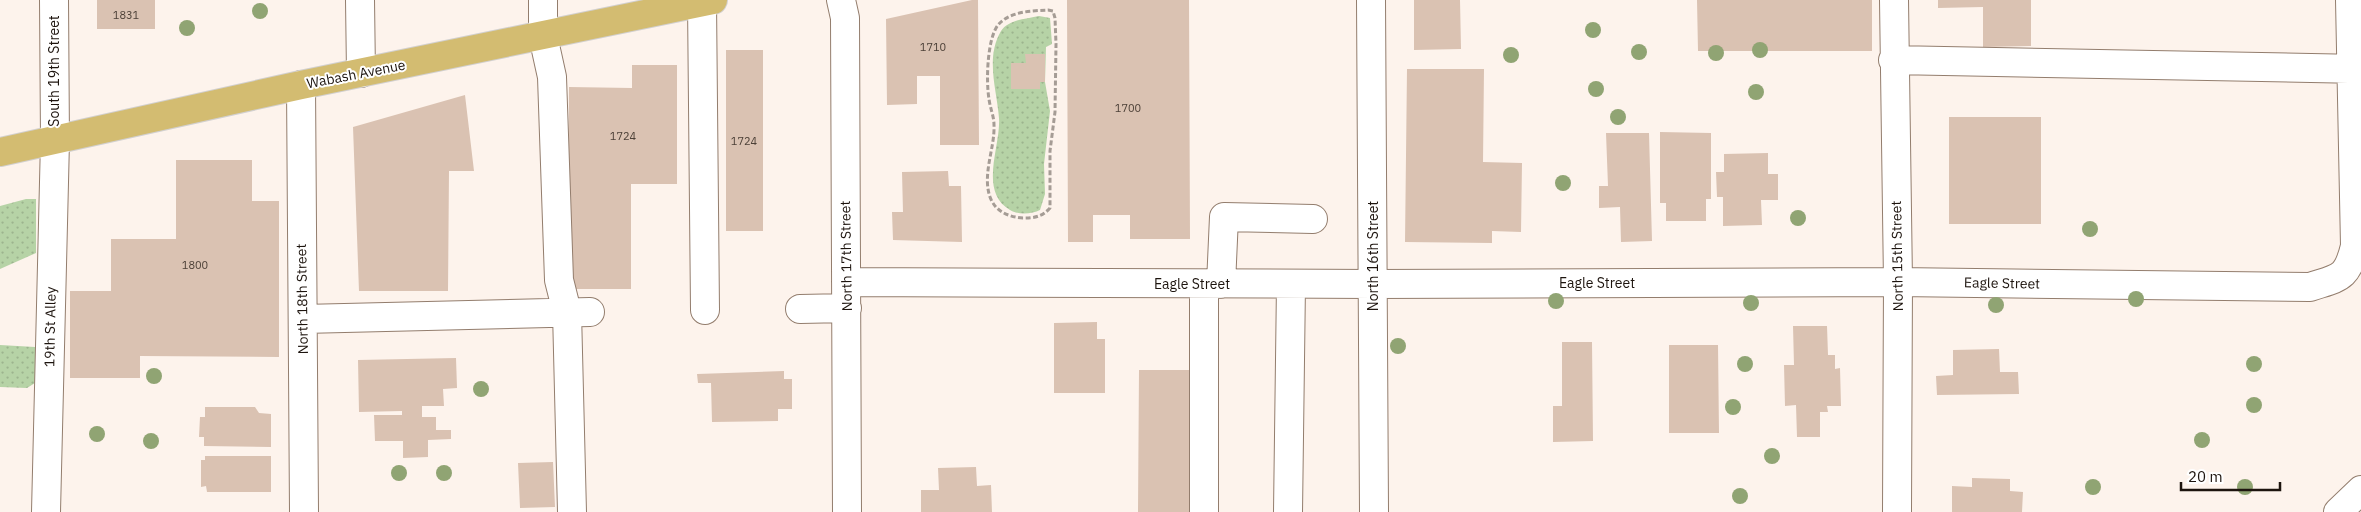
<svg xmlns="http://www.w3.org/2000/svg" width="2361" height="512" viewBox="0 0 2361 512" font-family="'IBM Plex Sans',sans-serif">
	<style>
		.grass { fill: url(#grass-dots) }
		.building { fill: #dac2b2 }
		.lines { fill: none; stroke-linecap: round; stroke-linejoin: round }
		.minor-casing { stroke: #937d6d; stroke-width: 30 }
		.major-casing { stroke: #d2d0cf; stroke-width: 30 }
		.path { stroke: #a59c95; stroke-width: 3; stroke-dasharray: 5 2.5; stroke-linecap: butt }
		.minor { stroke: #fff; stroke-width: 28 }
		.major { stroke: #d3bc71; stroke-width: 28 }
		.tree { fill: #90a473 }
		.labels { text-anchor: middle; dominant-baseline: central; stroke-width: 4; stroke-linejoin: round; paint-order: stroke }
		.number-label { font-size: 11px; fill: #4c4037 }
		.street-label { font-size: 14px; fill: #1d140e; stroke: #fff }
	</style>
	<defs>
		<pattern id="grass-dots" width="8" height="8" patternUnits="userSpaceOnUse" patternTransform="scale(1.25)"><rect width="8" height="8" fill="#b6d3a6"/><path d="M2 2h.1M6 6h.1" fill="none" stroke="#9cb48e" stroke-width="1.8" stroke-linecap="round"/></pattern>
	</defs>
	<rect width="100%" height="100%" fill="#fdf3ec"/>
	<path class="grass" d="M1039,16l11,2 2,26 -6,3 -1,35 5,29 -6,53 1,30 -5,16c-8,4 -22,5 -30,0 -32,-18 -9,-64 -11,-92 -2,-28 -14,-60 2,-87 8,-12 26,-12 38,-15z
		M26,199h10v54l-36,16v-63z
		M0,345l35,2v36l-8,5 -27,-1z"/>
	<path class="building" d="M97,0h58v29h-58z
		M972,0h6l1,145h-39v-69h-23v28l-30,1 -1,-86z
		M1067,0h122l1,239h-60v-24h-37v27h-25z
		M1414,0h46l1,49 -47,1z
		M1697,0h175v51h-174z
		M1938,0h93v46l-48,1v-40l-45,1z
		M726,50h37v181h-37z
		M1025,54h20v28h-5v7h-29v-26h15z
		M632,65h45v119h-46v105h-63l1,-202 63,1z
		M1407,69h77l-1,93 39,1 -1,69 -29,-1v12l-87,-1z
		M465,95l9,76h-25l-1,120h-89l-6,-164z
		M1949,117h92v107h-92z
		M1660,132l51,1v66h-5v22h-40v-18h-6z
		M1606,133h43l3,108 -31,1 -1,-35 -21,1v-22h9z
		M1768,153v21h10v26h-17l1,25 -39,1v-29h-6l-1,-25h8v-18z
		M176,160h76v41h27v156l-139,-1v22h-70v-87h41v-52h65z
		M948,171l1,15h12l1,56 -69,-2 -1,-28h11l-1,-40z
		M1097,322v17h8v54h-51v-70z
		M1793,326h34l1,29h7v14l5,-1 1,38h-14l1,6h-8v25h-23l-1,-32 -11,1 -1,-41h10z
		M1562,342h30l1,99 -40,1v-36h9z
		M1669,345h49l1,88h-50z
		M1999,349l1,23h18l1,22 -82,1 -1,-19 17,-1v-25z
		M456,358l1,30 -14,1 1,17h-22v11h14v13h15v9l-23,1v17l-25,1v-17h-28l-1,-26h28v-4l-43,1 -1,-52z
		M1139,370h59l-1,142h-59z
		M784,371v8h8v30h-14v12l-66,1 -1,-39h-13l-1,-9z
		M205,407h50l4,6 12,1v33l-67,-1v-9h-5l1,-20h5z
		M205,456h66v36h-64l-1,-6 -5,1v-27h4z
		M553,462l2,45 -35,1 -2,-45z
		M976,467l1,19 14,-1 1,27h-71v-22h18l-1,-22z
		M1972,478l38,1v12l13,1 -1,20h-70v-26l20,1z"/>
	<g class="lines">
		<g class="minor-casing">
			<path id="minor" d="M360,0l1,73
				M543,0v36l9,41 7,203 8,32 5,200
				M841,0l4,18 2,494
				M1371,0l3,512
				M1894,0l4,282 -1,230
				M702,2l3,308
				M1893,60l468,9
				M301,85l3,427
				M846,282l528,2 524,-2 412,5c30,-10 37,-8 45,-41l-5,-246
				M1204,284v228
				M1221,284l3,-67 89,2
				M800,309l47,-1
				M303,319l287,-7
				M46,512l9,-371 -1,-141
				M1288,512l3,-228
				M2338,512l23,-22"/>
		</g>
		<g class="major-casing">
			<path id="major" d="M0,152l301,-67 412,-85"/>
		</g>
		<path class="path" d="M1048,10l5,1 2,7 1,26 -1,68 -5,39v57c-8,9 -16,10 -27,10 -15,-1 -28,-7 -33,-21 -8,-23 5,-49 4,-72 0,-9 -4,-17 -5,-26 -3,-17 -2,-60 9,-74 12,-14 33,-14 50,-15z"/>
		<use href="#minor" class="minor"/>
		<use href="#major" class="major"/>
	</g>
	<g class="tree">
		<circle cx="260" cy="11" r="8"/>
		<circle cx="187" cy="28" r="8"/>
		<circle cx="1593" cy="30" r="8"/>
		<circle cx="1760" cy="50" r="8"/>
		<circle cx="1639" cy="52" r="8"/>
		<circle cx="1716" cy="53" r="8"/>
		<circle cx="1511" cy="55" r="8"/>
		<circle cx="1596" cy="89" r="8"/>
		<circle cx="1756" cy="92" r="8"/>
		<circle cx="1618" cy="117" r="8"/>
		<circle cx="1563" cy="183" r="8"/>
		<circle cx="1798" cy="218" r="8"/>
		<circle cx="2090" cy="229" r="8"/>
		<circle cx="2136" cy="299" r="8"/>
		<circle cx="1556" cy="301" r="8"/>
		<circle cx="1751" cy="303" r="8"/>
		<circle cx="1996" cy="305" r="8"/>
		<circle cx="1398" cy="346" r="8"/>
		<circle cx="1745" cy="364" r="8"/>
		<circle cx="2254" cy="364" r="8"/>
		<circle cx="154" cy="376" r="8"/>
		<circle cx="481" cy="389" r="8"/>
		<circle cx="2254" cy="405" r="8"/>
		<circle cx="1733" cy="407" r="8"/>
		<circle cx="97" cy="434" r="8"/>
		<circle cx="2202" cy="440" r="8"/>
		<circle cx="151" cy="441" r="8"/>
		<circle cx="1772" cy="456" r="8"/>
		<circle cx="399" cy="473" r="8"/>
		<circle cx="444" cy="473" r="8"/>
		<circle cx="2093" cy="487" r="8"/>
		<circle cx="2245" cy="487" r="8"/>
		<circle cx="1740" cy="496" r="8"/>
	</g>
	<g class="labels">
		<g class="number-label">
			<text x="126" y="15">1831</text>
			<text x="933" y="47">1710</text>
			<text x="1128" y="108">1700</text>
			<text x="623" y="136">1724</text>
			<text x="744" y="141">1724</text>
			<text x="195" y="265">1800</text>
		</g>
		<g class="street-label">
			<text transform="translate(54 71) rotate(-90)">South 19th Street</text>
			<text transform="translate(356 74) rotate(-11)">Wabash Avenue</text>
			<text transform="translate(846 256) rotate(-91)">North 17th Street</text>
			<text transform="translate(1373 256) rotate(-90)">North 16th Street</text>
			<text transform="translate(1897 256) rotate(-91)">North 15th Street</text>
			<text x="1597" y="283">Eagle Street</text>
			<text transform="translate(2002 283) rotate(1)">Eagle Street</text>
			<text x="1192" y="284">Eagle Street</text>
			<text transform="translate(302 299) rotate(-91)">North 18th Street</text>
			<text transform="translate(50 327) rotate(-89)">19th St Alley</text>
		</g>
	</g>
	<path d="M2181 482v8h99v-8" fill="none" stroke="#1d140e" stroke-width="2.5"/>
	<text x="2188" y="482" font-size="15" fill="#1d140e" stroke="#ffffff" stroke-width="4" paint-order="stroke">20 m</text>
</svg>
